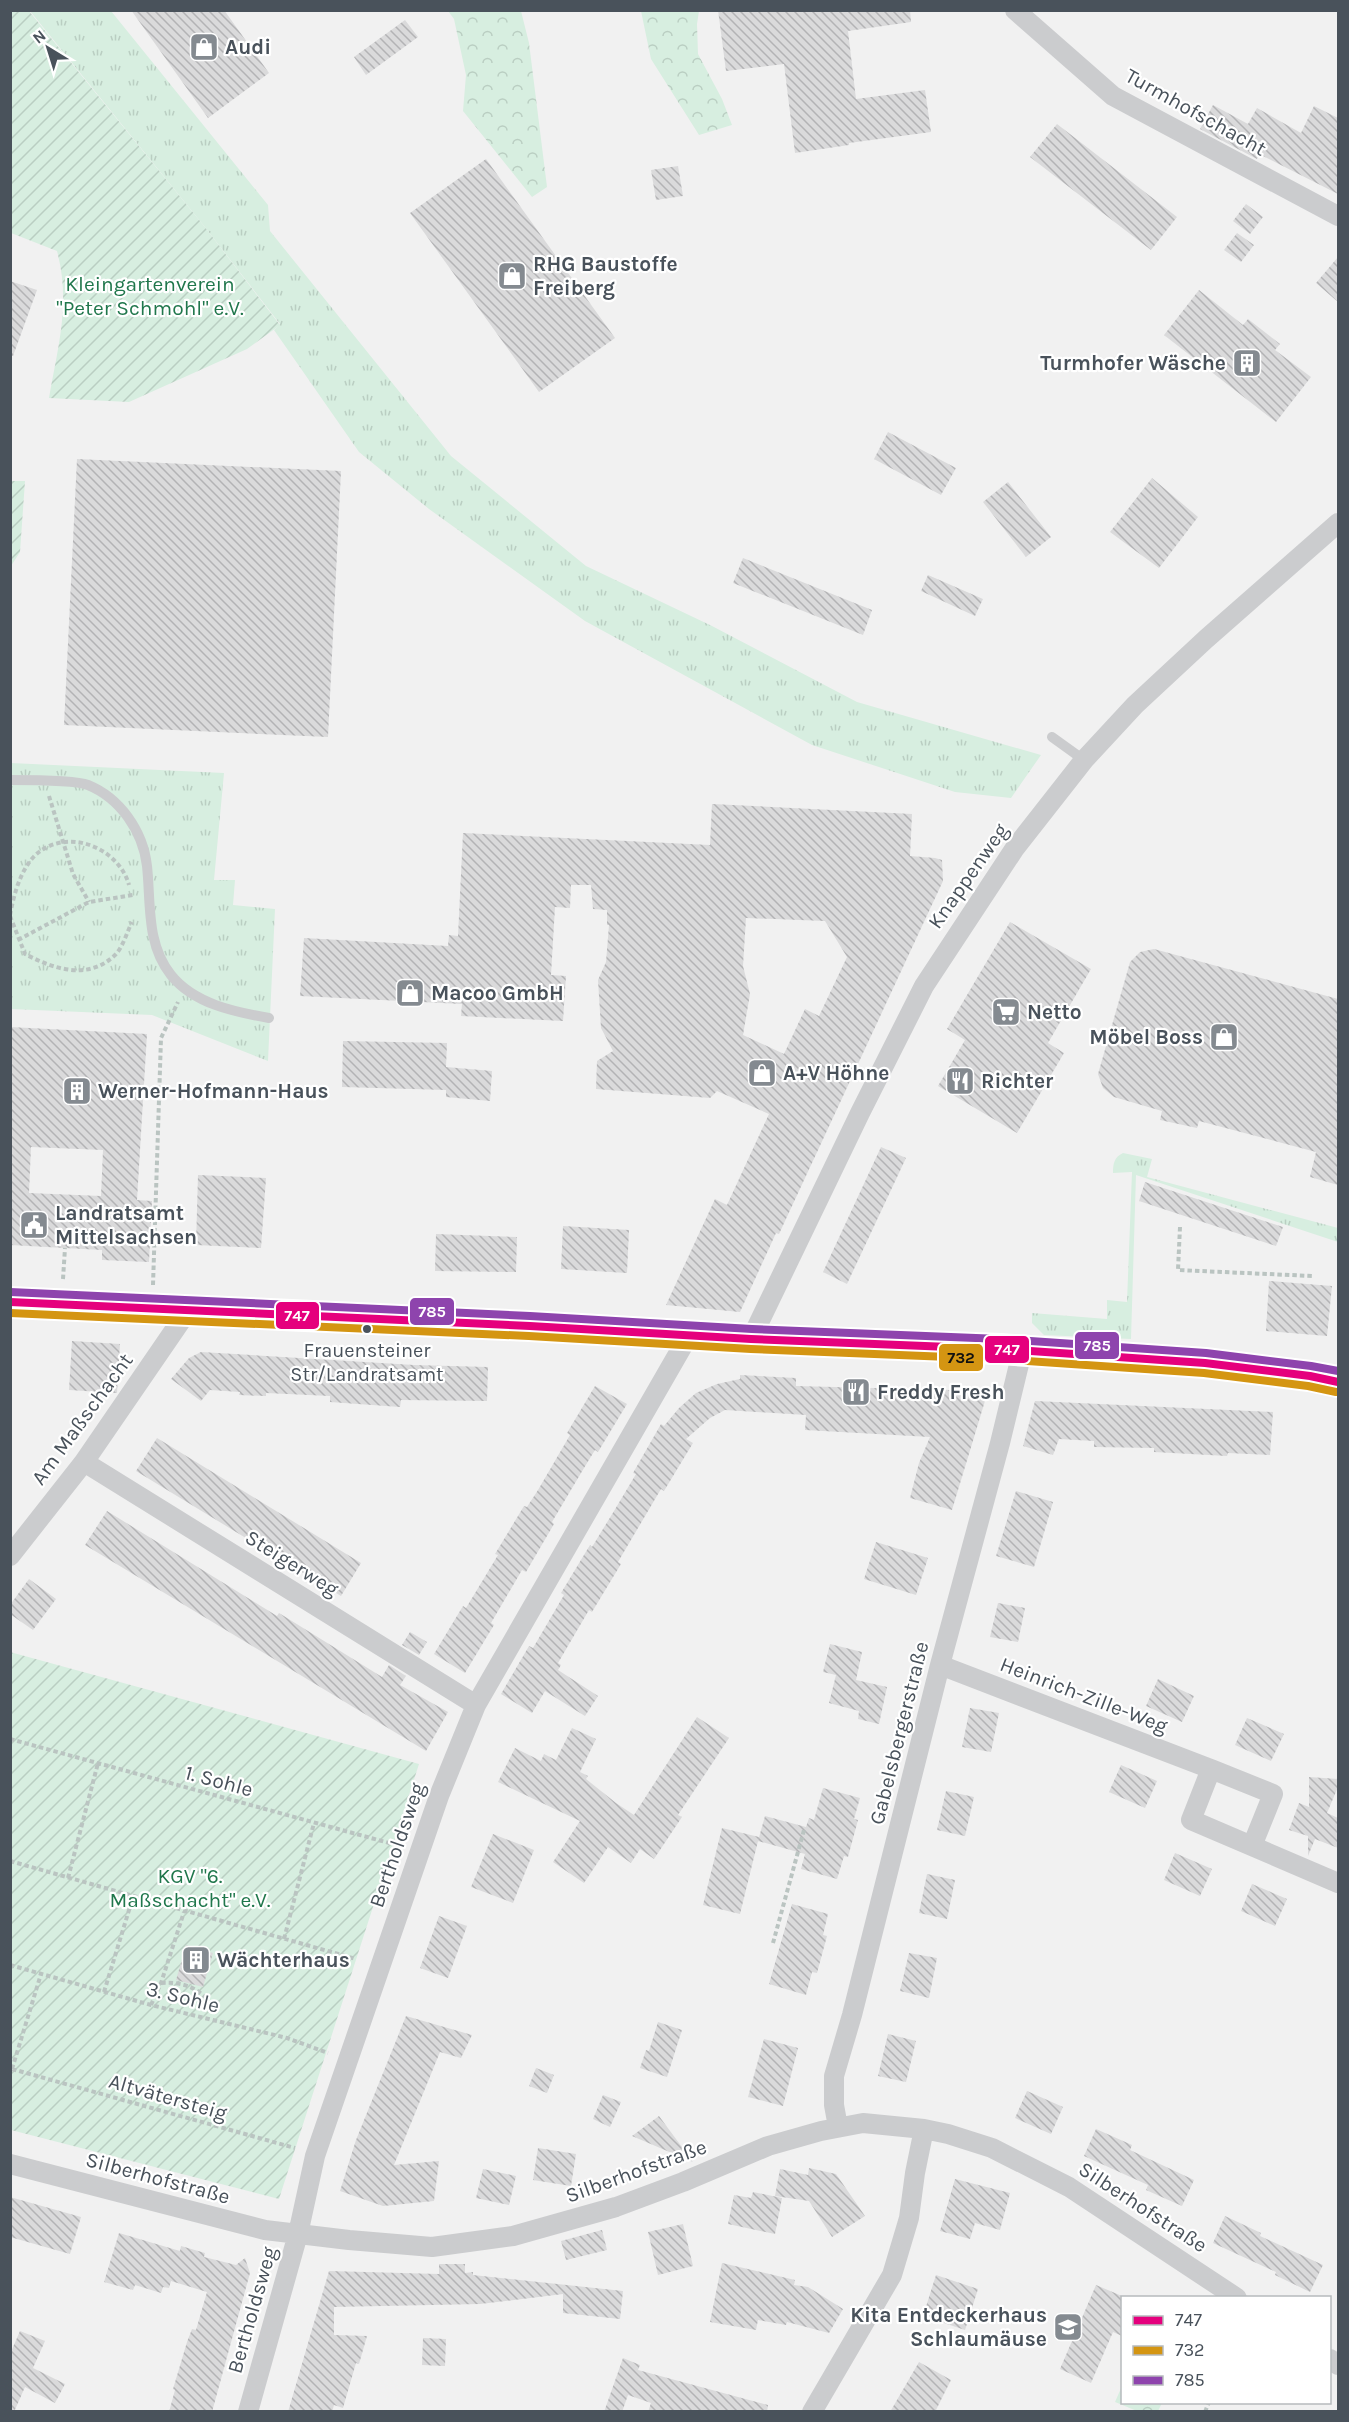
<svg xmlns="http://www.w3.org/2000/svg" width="1349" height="2422" viewBox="0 0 1349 2422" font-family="Karla,sans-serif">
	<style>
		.grass { fill: url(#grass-tufts) }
		.forest { fill: url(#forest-crowns) }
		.garden { fill: url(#garden-furrows) }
		.building { fill: url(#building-back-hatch); fill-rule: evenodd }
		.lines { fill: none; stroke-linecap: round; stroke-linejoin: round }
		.path { stroke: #bac4c1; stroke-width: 4; stroke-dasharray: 4.5 3; stroke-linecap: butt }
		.lane { stroke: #cbccce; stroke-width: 10 }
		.street { stroke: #cbccce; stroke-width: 20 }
		.secondary { stroke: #cbcdd0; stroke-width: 27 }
		.bus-1-casing { stroke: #fff; stroke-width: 12 }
		.bus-2-casing { stroke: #fff; stroke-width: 12 }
		.bus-3-casing { stroke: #fff; stroke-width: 12 }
		.bus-1 { stroke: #e5007d; stroke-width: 8 }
		.bus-2 { stroke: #d49512; stroke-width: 8 }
		.bus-3 { stroke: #8e44ad; stroke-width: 8 }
		.bus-dot { fill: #49525b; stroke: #fff; stroke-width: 2 }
		.labels { text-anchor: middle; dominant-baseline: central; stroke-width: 4.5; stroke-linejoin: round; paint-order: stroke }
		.bus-label { font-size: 20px; fill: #49525b; stroke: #fff }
		.poi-label { font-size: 21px; font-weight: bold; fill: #49525b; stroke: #fff; text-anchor: start }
		.street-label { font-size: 21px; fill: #49525b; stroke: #fff }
		.park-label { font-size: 21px; fill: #20774c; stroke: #fff }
		.line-badge { stroke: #fff; stroke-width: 2 }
		.badge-label { font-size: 16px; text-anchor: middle; font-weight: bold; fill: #fff }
		.pale-badge-label { font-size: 16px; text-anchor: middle; font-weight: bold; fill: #111 }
	</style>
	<defs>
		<pattern id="grass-tufts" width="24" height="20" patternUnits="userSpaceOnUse" patternTransform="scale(1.5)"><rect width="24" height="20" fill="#d7eee0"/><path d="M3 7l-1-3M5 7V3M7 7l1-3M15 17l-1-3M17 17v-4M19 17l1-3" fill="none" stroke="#bacec2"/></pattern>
		<pattern id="forest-crowns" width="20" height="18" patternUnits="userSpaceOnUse" patternTransform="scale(1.5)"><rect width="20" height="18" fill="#d7eee0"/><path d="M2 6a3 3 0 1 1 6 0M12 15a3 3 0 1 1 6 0" fill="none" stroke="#bacec2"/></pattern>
		<pattern id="garden-furrows" width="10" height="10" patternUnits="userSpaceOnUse" patternTransform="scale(1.5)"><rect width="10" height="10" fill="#d7eee0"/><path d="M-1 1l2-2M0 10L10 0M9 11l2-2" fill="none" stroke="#bacec2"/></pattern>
		<pattern id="building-back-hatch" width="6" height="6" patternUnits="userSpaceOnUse" patternTransform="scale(1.5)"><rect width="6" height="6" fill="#dadadb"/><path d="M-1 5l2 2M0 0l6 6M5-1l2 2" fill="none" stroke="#b3b3b5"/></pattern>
	</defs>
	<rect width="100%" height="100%" fill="#f1f1f1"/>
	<path class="grass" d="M30,11h81l157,194 2,26 181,225 135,110 126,60 145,76 184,53 -30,43 -56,-6 -143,-47 -227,-124 -156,-112 -70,-57 -85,-122 6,-6 -76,-98z
		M11,763l213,10 -10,107h21l-2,25 42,4 -7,152 -116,-46 -141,-6z
		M1123,1153l29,6 -5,18 191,51v14l-202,-67 -5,164 -87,-4 -12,-12v-10l75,6v-19l20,2 5,-130 -19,1c0,-9 1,-16 10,-20z"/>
	<path class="forest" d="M448,11h73l8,32 18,144 -15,10 -69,-86 3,-36 -12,-56z
		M641,11h58l-2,13 1,30 24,45 10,26 -33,10 -48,-76z
		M1122,2386v16l40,1 -4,8h-21l-22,-9z"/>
	<path class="garden" d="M10,11h19l175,215 76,99 -33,24 -118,53 -80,-4c9,-52 22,-95 8,-147l-46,-18z
		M11,481h14l-5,71 -9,14z
		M10,1652l409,112 -140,435 -268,-69z"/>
	<path class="building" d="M131,10h93l45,63 -61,45z
		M718,10h192l1,12 -63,9 8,68 69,-9 6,42 -82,11v2l-54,8 -11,-89 -58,7z
		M405,20l13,17 -52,38 -12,-18z
		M1213,105l35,19 9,-16 44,25 13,-27 24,12v76l-79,-40 -2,5 -57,-30z
		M1057,124l120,93 -26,33 -121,-93z
		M486,159l129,179 -76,54 -129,-179z
		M678,166l5,30 -27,4 -5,-30z
		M1246,204l17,13 -13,17 -17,-13z
		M1237,233l17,12 -13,17 -17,-12z
		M1338,257v45l-22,-19z
		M10,281l27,9 -24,66h-3z
		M1199,290l44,35 5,-6 32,25 -5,6 36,27 -35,45 -112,-87z
		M888,432l68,36 -15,27 -67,-36z
		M77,459l264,12 -13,266 -264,-12z
		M1152,478l46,39 -39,51 -49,-36z
		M1008,482l43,55 -25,20 -43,-55z
		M743,558l129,52 -9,25 -130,-52z
		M928,575l55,24 -8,17 -54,-25z
		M712,804l200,10 -2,42 25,2 7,2 1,21 -164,353 -3,-1 -36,79 -74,-7 49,-106 12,6 42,-91 -52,-23 -7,7 -114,-9 1,-28 16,-10 -12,-23 -3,-48 8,-18 3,-37h-2v-15l-14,-1 -2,-24h-20l-1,23 -15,-1 -4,68 15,1 -3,45 -102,-5 1,-12 -162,-8 4,-58 144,8 1,-11 9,1 5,-103 247,12zM746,918l79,3 22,36 -28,59 -14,-7 -21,45 -41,-19 7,-41 -7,-28z
		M1010,922l81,47 -43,74 16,10 -47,80 -79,-47 27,-46 -18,-11z
		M1154,949l184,50v186l-28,-8 6,-25 -117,-31 -2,7 -37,-8 2,-9 -48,-14 -11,-9 -5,-14 32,-112 10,-10z
		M10,1027l137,7 -10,166 15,1 -3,61 -47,-2v-10l-92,-5zM31,1147l72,3 -2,46 -72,-3z
		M343,1041l104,2 -1,24 46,4 -2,30 -44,-4v-7l-104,-3z
		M881,1147l25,11 -59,126 -24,-12z
		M198,1175l68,3 -5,70 -65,-3z
		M1145,1182l138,45 -7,19 -137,-45z
		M563,1226l66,4 -2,43 -66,-4z
		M436,1234l81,3 -1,35 -81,-1z
		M1269,1281l63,5 -5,50 -61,-5z
		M72,1341l48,3 -3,49 -48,-3z
		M201,1352l213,13 74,2 -1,34 -86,-1 -1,7 -70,-5v-6l-64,-3v3l-27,-1 1,-3 -30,-2 -9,11 -30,-22 18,-21z
		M740,1375l56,3v8l192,5 -36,119 -42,-12 9,-35 11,-26 -125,-7 1,-15 -81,-5 -15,8 -24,21 7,4 -29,48 -3,-2 -43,73 3,2 -29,48 -3,-2 -31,53 3,2 -3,5 40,26 -13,20 -40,-25 -13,22 -31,-19 28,-48 4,2 31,-53 -3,-2 29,-48 2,2 22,-36 22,-37 -3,-1 28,-49 3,2 15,-18 17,-15 21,-9 23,-5z
		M595,1386l32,18 -29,48 -3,-2 -11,18 -32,54 2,2 -28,48 -4,-2 -31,53 3,2 -29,48 -31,-19 29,-48 3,2 32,-53 -3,-1 29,-48 3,1 11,-17 32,-55 -3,-2z
		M1035,1401l238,11 -3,43 -42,-2 -1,3 -73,-4v-4l-60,-1v-6l-35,-2 -6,16 -30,-9z
		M157,1438l204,125 -20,33 -205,-125z
		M1016,1491l37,11 -19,65 -38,-11z
		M107,1511l170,105 2,-3 103,64 7,-12 17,11 -6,9 48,27 -22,39 -341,-206z
		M876,1542l52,16 -12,37 -52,-16z
		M29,1579l27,20 -23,31 -23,-16v-9z
		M998,1603l27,5 -7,34 -28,-5z
		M410,1632l17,10 -8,13 -17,-10z
		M830,1644l32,8 -6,28 31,7 -8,37 -21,-5 1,-8 -30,-8 7,-28 -13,-3z
		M1158,1679l36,17 -12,26 -36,-16z
		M970,1708l29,5 -8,39 -29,-5z
		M697,1717l32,21 -51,77 4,2 -28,42 -14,-10 -9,14 -23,-16 -24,36 -31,-21 27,-41 -82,-39 17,-34 26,13 3,-7 12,6 16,-32 24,11 -16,33 8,4 -2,3 30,24 18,12z
		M1247,1718l37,16 -13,27 -36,-16z
		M1121,1765l36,16 -12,27 -36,-16z
		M1309,1777l29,2v8l-11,26 11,5v30l-23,-9 -7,17v-20l-19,-6 10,-27 10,4z
		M823,1788l37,10 -6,21 4,1 -10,37 -4,-1 -7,23 -36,-10 4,-15 -47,-13 7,-25 41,11 3,-9 5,2z
		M946,1791l28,6 -9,39 -28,-6z
		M722,1828l37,9 -19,77 -37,-9z
		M493,1834l41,16 -21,53 -42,-16z
		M1175,1853l37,16 -12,27 -36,-16z
		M927,1874l28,6 -8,39 -28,-6z
		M1252,1884l35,15 -12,27 -34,-15z
		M792,1904l36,10 -5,21 4,1 -10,37 -5,-1 -6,23 -37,-11z
		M439,1916l28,10 -19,52 -28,-10z
		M186,1945l27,8 -10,34 -27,-7z
		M909,1953l28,5 -8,40 -29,-7z
		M406,2016l66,19 -11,23 -21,-6 -46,113 45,-4 -5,40 -51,5 -43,-15 16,-51z
		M658,2022l24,8 -15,47 -27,-9 6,-18 3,1z
		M888,2034l28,7 -10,41 -28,-6z
		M764,2039l34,9 -15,58 -35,-9z
		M536,2068l18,7 -7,18 -18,-7z
		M1027,2091l36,16 -12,27 -36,-16z
		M603,2095l18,7 -11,25 -17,-8z
		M659,2116l34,46 -61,-26z
		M1096,2129l36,16 -2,5 64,30 -12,26 -36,-16 2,-5 -64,-29z
		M538,2148l38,6 -5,32 -38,-6z
		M809,2168l27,6 29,42 -33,21 -23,-36 -34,-5 5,-27 28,6z
		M483,2169l33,7 -7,29 -33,-7z
		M955,2179l55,14 -10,37 -25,-7 -5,16 -30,-8z
		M753,2192l29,6 -7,36 -47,-10 6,-29 17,3z
		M10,2197l71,20 -11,37 -60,-17z
		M1225,2216l36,17 -1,3 63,29 -13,27 -35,-17 1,-3 -63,-29z
		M683,2224l10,42 -35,9 -10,-43z
		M602,2230l5,20 -41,10 -5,-19z
		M119,2233l61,18 1,-5 24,7 -1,4 32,8 9,-7 5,15 -38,139h-43l6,-22 -2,-1 14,-47 5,-13 4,1 11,-38 -36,-11 -2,7 -6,-1 -2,6 -26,-8 -2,5 -29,-8z
		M722,2263l73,17 -1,5 14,2 35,22 -14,24 -42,-11 -1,3 -28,-5 -2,10 -46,-8z
		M439,2264h26v9l8,-1v3l150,16 -3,28 -57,-6v-19l-83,10 -146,3v28l33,1 -8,28 -3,-1 -13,45 -9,-3 -2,7h-44l41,-141 110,3z
		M936,2275l42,14 -13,41 -42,-14z
		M1096,2285l26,11v40l-9,-4 -22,51 -31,-14z
		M20,2331l25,10 -12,27 32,16 -10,19 -30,-16 -11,25h-4v-58z
		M423,2338l23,1 -1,27 -23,-1z
		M623,2358l17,7 -2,5 130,35 -1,7h-119l3,-9 -23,-8 -6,17h-18z
		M919,2362l32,18 -16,32h-45z"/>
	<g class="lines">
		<path class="path" d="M49,796l24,78 16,28
			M10,915c4,-21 11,-49 29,-63 32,-24 80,-3 90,33
			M10,916l15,38c29,15 63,27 90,1 8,-8 12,-23 17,-33
			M18,940l71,-38 44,-7
			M1180,1227l-2,43 134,6
			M63,1279l2,-31
			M153,1285l8,-247 17,-36
			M10,1739l390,107
			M10,1861l346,98
			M68,1878l30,-115
			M284,1939l30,-116
			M773,1943l31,-113
			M10,1965l141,40 136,33 41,15
			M161,1983c18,-1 31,2 44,14
			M104,1992l29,-95
			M151,2005l10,-22 23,-71
			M12,2069l283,79
			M12,2069l29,-95
			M1205,2412l4,-10"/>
		<path class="lane" d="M1052,737l32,23
			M10,780c16,0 65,0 78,5 32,13 55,46 59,81 4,37 -1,78 24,109 23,29 64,37 98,43"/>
		<path class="street" d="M1015,10l98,86 225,120
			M751,1339l109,-226 64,-127 91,-138 69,-88 51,-55 71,-66 132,-116
			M84,1462l392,243
			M10,1556l74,-94 105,-153
			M940,1665l271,104 -20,51 147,63
			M1211,1769l62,25 -21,52
			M838,2127l-4,-22v-29l18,-61 88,-350 60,-222 22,-91
			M10,2164l255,66 84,10 83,7 81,-11 103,-29 67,-25 85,-36 53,-15 42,-8 61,6 24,5 44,14 77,39 168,111
			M1330,2359l8,6
			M248,2412l50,-178 17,-78 124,-360 37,-91 213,-370
			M812,2412l80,-137 17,-57 6,-45 9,-44"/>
		<path class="secondary" d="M10,1302l520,24 221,13 249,10 205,14 105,13 28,6"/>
		<g class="bus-1-casing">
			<path id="bus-1" d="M10,1302l520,24 221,13 249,10 205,14 105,13 28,6"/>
		</g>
		<g class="bus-2-casing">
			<path id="bus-2" d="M10,1313l519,23 222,13 248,10 205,14 104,13 28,6"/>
		</g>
		<g class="bus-3-casing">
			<path id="bus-3" d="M10,1292l520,24 222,13 249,10 205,14 105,13 27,5"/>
		</g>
		<use href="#bus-1" class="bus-1"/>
		<use href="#bus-2" class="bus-2"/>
		<use href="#bus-3" class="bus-3"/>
	</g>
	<defs>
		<g id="shop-square" transform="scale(1.5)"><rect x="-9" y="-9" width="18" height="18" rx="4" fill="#848a90" stroke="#fff"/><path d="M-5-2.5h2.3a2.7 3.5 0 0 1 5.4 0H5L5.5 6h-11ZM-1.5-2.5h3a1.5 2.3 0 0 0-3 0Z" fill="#fff"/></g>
		<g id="building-square" transform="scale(1.5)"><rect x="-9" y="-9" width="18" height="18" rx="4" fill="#848a90" stroke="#fff"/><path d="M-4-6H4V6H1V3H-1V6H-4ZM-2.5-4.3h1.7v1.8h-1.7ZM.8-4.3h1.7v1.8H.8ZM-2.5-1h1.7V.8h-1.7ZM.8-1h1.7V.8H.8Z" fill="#fff"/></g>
		<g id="supermarket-square" transform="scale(1.5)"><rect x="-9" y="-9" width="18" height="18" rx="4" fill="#848a90" stroke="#fff"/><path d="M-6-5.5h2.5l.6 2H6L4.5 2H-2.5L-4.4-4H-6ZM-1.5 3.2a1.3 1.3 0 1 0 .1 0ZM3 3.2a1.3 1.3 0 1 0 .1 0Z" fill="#fff"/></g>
		<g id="restaurant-square" transform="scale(1.5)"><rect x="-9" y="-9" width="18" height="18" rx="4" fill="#848a90" stroke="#fff"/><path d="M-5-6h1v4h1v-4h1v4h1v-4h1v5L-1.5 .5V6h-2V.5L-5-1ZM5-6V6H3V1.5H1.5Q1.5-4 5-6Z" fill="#fff"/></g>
		<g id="civic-square" transform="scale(1.5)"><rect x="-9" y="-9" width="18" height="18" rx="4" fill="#848a90" stroke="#fff"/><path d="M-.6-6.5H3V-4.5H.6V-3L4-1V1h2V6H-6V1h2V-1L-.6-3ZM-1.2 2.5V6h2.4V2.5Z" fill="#fff"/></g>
		<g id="school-square" transform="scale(1.5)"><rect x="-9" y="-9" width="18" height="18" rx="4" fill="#848a90" stroke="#fff"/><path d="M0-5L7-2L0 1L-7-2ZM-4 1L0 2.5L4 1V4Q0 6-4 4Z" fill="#fff"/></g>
	</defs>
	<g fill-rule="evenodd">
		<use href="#shop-square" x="204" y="47"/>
		<use href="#shop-square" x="512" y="276"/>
		<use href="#building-square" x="1247" y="363"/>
		<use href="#shop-square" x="410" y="993"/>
		<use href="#supermarket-square" x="1006" y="1012"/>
		<use href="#shop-square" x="1224" y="1037"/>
		<use href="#shop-square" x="762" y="1073"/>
		<use href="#restaurant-square" x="960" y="1081"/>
		<use href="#building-square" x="77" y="1091"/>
		<use href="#civic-square" x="34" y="1225"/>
		<use href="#restaurant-square" x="856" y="1392"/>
		<use href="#building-square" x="196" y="1960"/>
		<use href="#school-square" x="1068" y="2327"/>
	</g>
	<circle class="bus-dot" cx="367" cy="1329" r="5"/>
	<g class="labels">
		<g class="bus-label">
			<text x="367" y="1350">Frauensteiner<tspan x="367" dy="24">Str/Landratsamt</tspan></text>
		</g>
		<g class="poi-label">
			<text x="225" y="47">Audi</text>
			<text x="533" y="264">RHG Baustoffe<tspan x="533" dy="24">Freiberg</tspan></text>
			<text x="1226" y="363" text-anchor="end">Turmhofer Wäsche</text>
			<text x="431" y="993">Macoo GmbH</text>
			<text x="1027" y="1012">Netto</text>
			<text x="1203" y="1037" text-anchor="end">Möbel Boss</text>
			<text x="783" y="1073">A+V Höhne</text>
			<text x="981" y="1081">Richter</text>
			<text x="98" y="1091">Werner-Hofmann-Haus</text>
			<text x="55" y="1213">Landratsamt<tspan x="55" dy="24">Mittelsachsen</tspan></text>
			<text x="877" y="1392">Freddy Fresh</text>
			<text x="217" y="1960">Wächterhaus</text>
			<text x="1047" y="2315" text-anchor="end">Kita Entdeckerhaus<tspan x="1047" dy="24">Schlaumäuse</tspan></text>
		</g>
		<g class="street-label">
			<text transform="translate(1196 112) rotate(29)">Turmhofschacht</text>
			<text transform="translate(968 876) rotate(-55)">Knappenweg</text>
			<text transform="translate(82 1419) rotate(-54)">Am Maßschacht</text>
			<text transform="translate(292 1563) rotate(32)">Steigerweg</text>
			<text transform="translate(1084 1695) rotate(21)">Heinrich-Zille-Weg</text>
			<text transform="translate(899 1733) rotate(-76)">Gabelsbergerstraße</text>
			<text transform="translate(219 1781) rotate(15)">1. Sohle</text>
			<text transform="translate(397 1845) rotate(-71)">Bertholdsweg</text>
			<text transform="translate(183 1997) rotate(14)">3. Sohle</text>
			<text transform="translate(168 2097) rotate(16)">Altvätersteig</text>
			<text transform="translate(636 2171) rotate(-20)">Silberhofstraße</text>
			<text transform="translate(158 2178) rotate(15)">Silberhofstraße</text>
			<text transform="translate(1143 2207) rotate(33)">Silberhofstraße</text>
			<text transform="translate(252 2310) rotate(-74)">Bertholdsweg</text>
		</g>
		<g class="park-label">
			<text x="150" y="284">Kleingartenverein<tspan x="150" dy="24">"Peter Schmohl" e.V.</tspan></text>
			<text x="190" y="1876">KGV "6.<tspan x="190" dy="24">Maßschacht" e.V.</tspan></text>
		</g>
	</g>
	<g class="line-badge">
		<rect x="409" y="1297" width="46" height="29" rx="6" fill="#8e44ad"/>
		<rect x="275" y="1301" width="45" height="29" rx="6" fill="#e5007d"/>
		<rect x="1074" y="1331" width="46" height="29" rx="6" fill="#8e44ad"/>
		<rect x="984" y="1335" width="46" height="29" rx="6" fill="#e5007d"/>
		<rect x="938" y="1343" width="46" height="29" rx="6" fill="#d49512"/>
	</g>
	<g class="badge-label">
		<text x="432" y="1317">785</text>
		<text x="297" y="1321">747</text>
		<text x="1097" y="1351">785</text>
		<text x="1007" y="1355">747</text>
	</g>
	<g class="pale-badge-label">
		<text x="961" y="1363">732</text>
	</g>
	<rect width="1349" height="2422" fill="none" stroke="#49525b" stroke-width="24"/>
	<rect x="1121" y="2296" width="210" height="108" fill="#ffffff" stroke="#b6babd" stroke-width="1.5"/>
	<rect x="1133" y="2316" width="30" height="9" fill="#e5007d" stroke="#b6babd" stroke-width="1.5"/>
	<text x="1175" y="2326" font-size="18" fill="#49525b">747</text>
	<rect x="1133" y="2346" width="30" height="9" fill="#d49512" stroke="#b6babd" stroke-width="1.5"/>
	<text x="1175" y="2356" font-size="18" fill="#49525b">732</text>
	<rect x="1133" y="2376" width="30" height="9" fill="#8e44ad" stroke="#b6babd" stroke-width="1.5"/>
	<text x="1175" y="2386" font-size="18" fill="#49525b">785</text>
	<g transform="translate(48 48) rotate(322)" stroke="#ffffff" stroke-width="4.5" paint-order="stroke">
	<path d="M0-4.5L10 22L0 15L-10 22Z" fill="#49525b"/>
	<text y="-9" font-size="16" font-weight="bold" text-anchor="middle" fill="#49525b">N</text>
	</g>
</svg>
